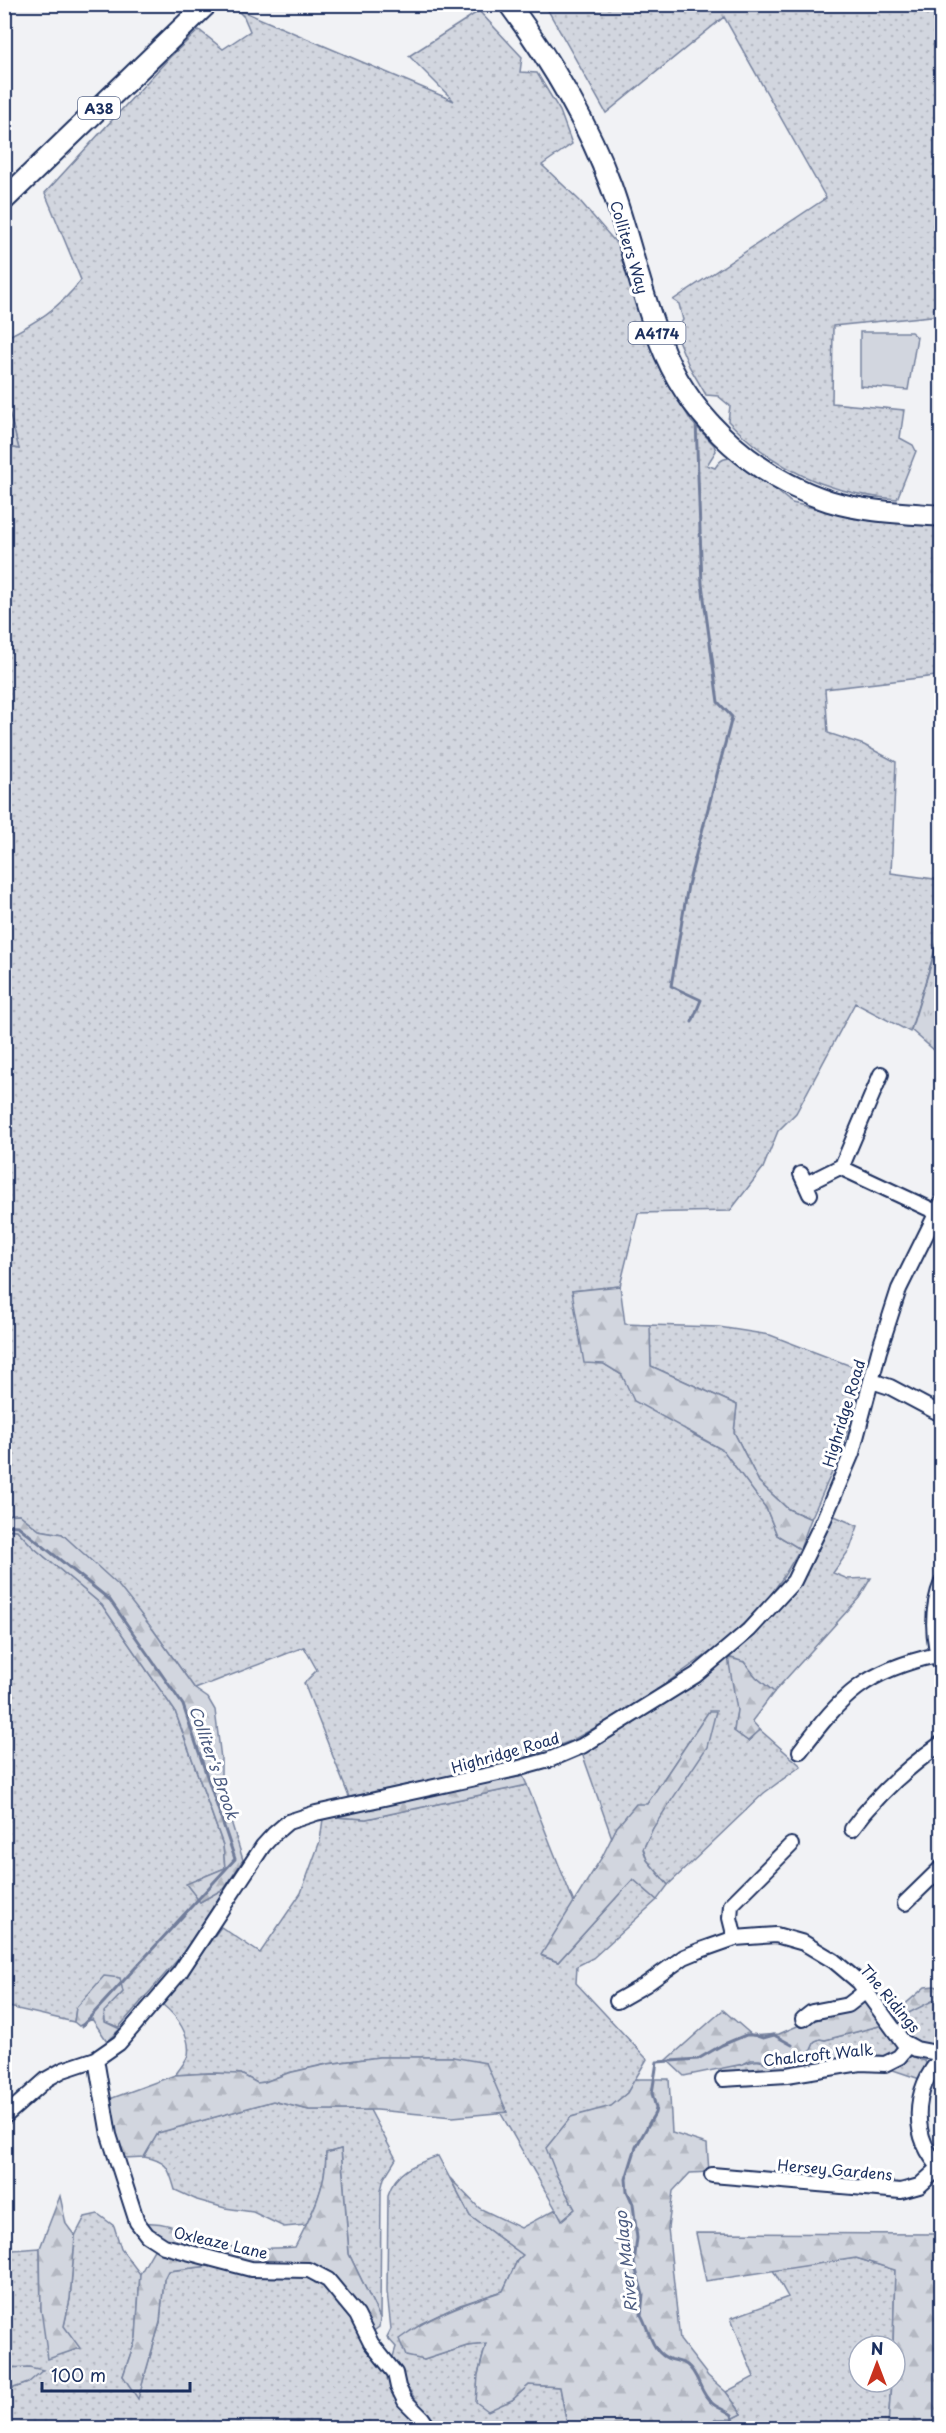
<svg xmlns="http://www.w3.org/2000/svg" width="946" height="2433" viewBox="0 0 946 2433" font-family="'Playpen Sans',sans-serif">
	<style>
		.grass { fill: url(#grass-dots); stroke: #76829e; stroke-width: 1.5 }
		.forest { fill: url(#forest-firs); stroke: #76829e; stroke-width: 1.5 }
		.park { fill: url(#park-tufts); stroke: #76829e; stroke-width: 1.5 }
		.pitch { fill: #d2d6df; stroke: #76829e; stroke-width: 1.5 }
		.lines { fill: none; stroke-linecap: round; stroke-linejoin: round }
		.stream { stroke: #707c9a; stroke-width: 3 }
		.minor-casing { stroke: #1b2f5e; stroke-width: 18 }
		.highway-casing { stroke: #1b2f5e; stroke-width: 24 }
		.minor { stroke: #fff; stroke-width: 14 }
		.highway { stroke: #fff; stroke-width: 20 }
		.labels { text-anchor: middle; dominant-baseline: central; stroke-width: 6; stroke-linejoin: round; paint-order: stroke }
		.shield { fill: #fff; stroke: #5f6d8e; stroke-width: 1.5 }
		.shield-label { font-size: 14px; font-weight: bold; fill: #1b2f5e }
		.street-label { font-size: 15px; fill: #1b2f5e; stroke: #fff }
		.water-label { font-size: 16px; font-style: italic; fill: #4c5c81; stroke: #fff }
	</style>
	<defs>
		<pattern id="grass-dots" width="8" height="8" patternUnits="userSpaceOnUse" patternTransform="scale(1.5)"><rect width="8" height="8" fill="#d2d6df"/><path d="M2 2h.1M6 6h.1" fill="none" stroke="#b4b8c2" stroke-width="1.8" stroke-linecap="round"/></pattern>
		<pattern id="forest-firs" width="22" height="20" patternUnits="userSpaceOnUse" patternTransform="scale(1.5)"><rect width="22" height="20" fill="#d2d6df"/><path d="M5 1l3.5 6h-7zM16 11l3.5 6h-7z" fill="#b4b8c2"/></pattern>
		<pattern id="park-tufts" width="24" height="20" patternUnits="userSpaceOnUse" patternTransform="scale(1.5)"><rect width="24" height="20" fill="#d2d6df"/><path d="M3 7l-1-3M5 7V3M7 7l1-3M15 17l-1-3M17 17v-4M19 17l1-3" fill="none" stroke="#b4b8c2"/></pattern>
	</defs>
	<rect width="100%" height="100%" fill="#f1f2f5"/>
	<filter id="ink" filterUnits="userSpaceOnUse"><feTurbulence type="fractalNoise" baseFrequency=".0167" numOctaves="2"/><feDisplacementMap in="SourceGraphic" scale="12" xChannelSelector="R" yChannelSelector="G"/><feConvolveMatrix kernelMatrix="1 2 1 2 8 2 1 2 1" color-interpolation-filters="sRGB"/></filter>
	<g filter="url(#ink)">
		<path class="grass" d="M545,5h396v310l-108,11 -1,77 72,7 -4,28 13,7 3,6 -19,48c-67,-4 -122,-29 -169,-78l2,-15 -12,-10 -12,-1 -17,-29 -14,-33 8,-13 -4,-16 -6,-4 153,-102 -102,-181 -118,96z
			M235,8l219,93 -45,-45 70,-45 43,46 -2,15 17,1 23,38 12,33 -30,21 38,36 43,50 15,57 27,70 26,43 23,24 2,6 -9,14 8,3c6,-10 10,-10 21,-10l56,45 79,18 70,6 1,132 -6,17 -111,13 3,44 36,12 32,17 -5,111 50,7v50l-31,102 -55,-29 -59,110 -18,18 -15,37 -33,43 -92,2 -18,73 -48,5 32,73 18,11 8,15 64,45 29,15 43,58 11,27 23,14 -16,27 -17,24 -41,41 -94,66 -61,34 -53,19 -58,14 -111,23 -45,-114 13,-13 -13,-23 -109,42 -41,-58 -92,-97 -23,-4 -20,-16 -14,1 -1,-1069 15,3 -14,-51v-60c30,-15 55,-30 76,-58l-36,-87 125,-136 29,-27 24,19 27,-18 -6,-14z
			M647,1325l72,2 51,8 94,36 -22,79 -31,69 -23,-10 -29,-27 -25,-50 3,-27 -86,-39z
			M832,1515l26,11 -8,23 -17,24 15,6 23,-1 -12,20 -85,94 -18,-15 -12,-15 -10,69 14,10 12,-11 41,36 -37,27 -96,92 -21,-25 -4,-11 66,-138 -62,93 -30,23 -5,11 -30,-85c98,-59 213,-123 250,-238z
			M5,1529l12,1 16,17 69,58 73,106 48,134 2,23 -38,16 13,18 25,-14 -39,62 -67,77 -14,-5 -1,-11 19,-19 -47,16 -2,14 -65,-15 -4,2z
			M527,1785l47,118 -32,53 16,6 75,-83 24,21 -64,58 -16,8 -1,17 71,76 -20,34 -16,14 -40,10 -14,59 18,33 -13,11 -62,-108h6l-53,-55h-74l-52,7 -39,9 -23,9 -8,1 -16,-9 -31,-1 -35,2c4,-5 11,-14 13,-20 3,-19 -11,-39 -25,-50l58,-78 39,26 41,-60 19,-52 3,-22 11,-2 32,2z
			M941,1993v51c-21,5 -34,-9 -44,-25z
			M883,2025l14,19 -2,12 -174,20v-9c7,-1 15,-1 21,-3 11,-2 15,-6 26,0l42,-12 5,-11 5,-2 5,1z
			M911,2056l14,5 2,5 -7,13 -27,-9z
			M273,2101l36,9h61l26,49 -12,19 -3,12 -1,128 -31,-64 -8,-105 -15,4c0,27 -8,48 -20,72l-22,2 -31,-15 -28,-4 -28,-8 -22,-10c-6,-21 -7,-29 -31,-33l13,-24z
			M438,2156l32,60 53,39 -6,6 -14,30 -43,14 -40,19 4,36 43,-14 19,-2 -8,31 34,25 17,-15 31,2 6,32 -2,9h-129l-32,-47 -4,-14 -7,-7 4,-13 -9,-10 4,-8 -4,-37 1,-97c8,-25 27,-31 50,-39z
			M98,2214l16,12 7,23 19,25 -4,64 -13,38 15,22 22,-76 4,-43 4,-8 49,-6 91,10 16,8 29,34 71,111h-419v-37l23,-8 -15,-15h-8l-1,-131 9,13 27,-2 1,62 23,16 6,-27 5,-63 10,-19z
			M856,2258l39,12 -2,76h-34v36h32l-3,46h-107l-19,-7 -2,7h-58l13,-9h17l10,-5 -16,-22 28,-15 -23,-59 57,-21 -15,-27z"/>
		<path class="forest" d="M9,412l10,37 -14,-3v-30z
			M620,1286l5,38 25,1 1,41 86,39 -3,27 25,50 29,27 23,10 -11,30 -23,-14 -11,-27 -43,-58 -89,-49 -12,-26 -18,-11 -20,-1 -12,-72z
			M19,1514l20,16 23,4 56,51 36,46 41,58 13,9 7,12 6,49v30l22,71 -18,28 -25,14 -14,-18 39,-16 -2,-23 -48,-134 -73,-106 -69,-58 -16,-17 -12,-1v-14z
			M728,1657l16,5 12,15 18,15 -22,29 8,9 -12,11 -14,-10 3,-21z
			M709,1711h7l-9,36 -54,81 -10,21 4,11 21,25 -11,15 -24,-21 -75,83 -17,-7 61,-98 15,-30 19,-23h11z
			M523,1776l4,9 -23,5 -138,29 -32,-2 6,-4z
			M104,1976l16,2 3,14 -19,20 1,10 15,7 -13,12 -15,-22 -13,7 -5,-4 2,-14z
			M934,1986l7,2v12h-7l-37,19 -3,-5 31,-27z
			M865,2001l18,24 -58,15 -5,-1 -5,2 -5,11 -34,12h-8l-8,-4h-9l-8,4 -59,12 -17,-16 56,-50 30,26 26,-2 23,-10 49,-14z
			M379,2057h74l33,6 21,49 -54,5 -77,-7h-67l-36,-9 -115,32 -14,24 -20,1 -11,-24 -6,-34 68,-25 35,-2 31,1 16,9 8,-1 23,-9 40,-9z
			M635,2079h34l3,54 35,11 2,28 -19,1 -17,18 -5,37 12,112 28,36 18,16 16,22 -10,5h-17l-13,9h-138l2,-9 -6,-32 -31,-2 -17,15 -24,11 -12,-9 2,-27 8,-31 -19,2 -43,14 -18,-4 -7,-17c32,-24 67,-36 104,-48l14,-30 6,-6 -53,-39 -20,-38 29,30 42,20 35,-19 6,11 13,-11 -18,-33 -11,-28 25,-31 40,-11 16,-13z
			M341,2149l8,105 31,64 -1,9 -7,5 -65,-67 -20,-3 -16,3 -21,-1 -83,-22 -17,-10 -5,-9c31,-2 40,13 66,20 28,7 55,6 84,4 16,-31 31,-58 31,-94z
			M60,2196l6,28 9,12 -5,63 -6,27 16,22 -32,11 -7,-49 -1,-62z
			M696,2233l241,1 4,2v192h-53l3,-46h4v-36h-2l2,-76 -39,-12 -150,23z
			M155,2248l62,17 -49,6 -4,8 -4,43 -22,77 -15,-23 13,-38 4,-64z
			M29,2367l14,3 -15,13 -23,8v-23z"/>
		<path class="park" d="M941,932v124l-30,-26z"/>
		<path class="pitch" d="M860,332h51l6,5 -9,53 -48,-4z"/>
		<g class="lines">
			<path class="stream" d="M692,1022l9,-22 -30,-14 17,-101 44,-168 -14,-15 -16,-118 -6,-163
				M4,1525l14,1 92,74 73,105 52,154 -153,167
				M735,2428l-3,-13c-6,-5 -15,-7 -20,-12 -13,-10 -12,-28 -25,-38 -9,-6 -19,-3 -28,-13 -10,-10 -11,-26 -18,-37l2,-20 -9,-32 3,-25 -4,-34 -6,-13 -1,-12 10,-32 19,-34 1,-5 -4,-15 5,-31 41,-3 24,-14 24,-10h8l9,3 11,-3 18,10"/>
			<g class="minor-casing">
				<path id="minor" d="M881,1074l-39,92 4,4 90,42
					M801,1174l9,20
					M806,1184l36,-18
					M872,1381l18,6 49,26
					M942,1582c-11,26 -10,59 0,85
					M800,1751c43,-57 65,-80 137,-96
					M852,1829c25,-34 54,-61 90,-86
					M905,1903l37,-36
					M735,1938l-5,-20 1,-13 60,-60
					M617,2001l28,-16 39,-28 17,-7 34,-12 41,-3 28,8 30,18 25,21 44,60 13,7 26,5
					M803,2019l9,-7 36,-7 18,-14
					M942,2057c-30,33 -32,80 0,113
					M96,2059l13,76 28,87 10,13 17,11 87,23 58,1 19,10 29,35 14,28 24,30 3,14 7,14 17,17 7,10
					M723,2079l64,-4 73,-12 25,1 14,-7 9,-11
					M4,2117l43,-38 16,-9 33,-11 23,-16 61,-71 83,-126 11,-12 14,-12 28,-9 200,-44 33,-9 33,-14 114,-71 53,-45 45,-49 30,-62 28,-66 27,-102 20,-62 43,-87
					M712,2175l189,16 18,-5 20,-18"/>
			</g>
			<g class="highway-casing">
				<path id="highway" d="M509,4c41,56 78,117 102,182 20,55 31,114 54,168 30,69 93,124 164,147 36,11 75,12 113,15
					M4,200l203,-196"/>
			</g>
			<use href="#minor" class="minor"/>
			<use href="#highway" class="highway"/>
		</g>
	</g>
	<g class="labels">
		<g class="shield">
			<rect x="78" y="97" width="42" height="22" rx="4.5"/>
			<rect x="628.5" y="322" width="57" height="22" rx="4.5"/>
		</g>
		<g class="shield-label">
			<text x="99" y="108">A38</text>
			<text x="657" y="333">A4174</text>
		</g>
		<g class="street-label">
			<text transform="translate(630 247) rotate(73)">Colliters Way</text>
			<text transform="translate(843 1413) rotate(-73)">Highridge Road</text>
			<text transform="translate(505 1752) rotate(-16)">Highridge Road</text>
			<text transform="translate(891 1998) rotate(50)">The Ridings</text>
			<text transform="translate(818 2054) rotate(-6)">Chalcroft Walk</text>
			<text transform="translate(835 2169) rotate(5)">Hersey Gardens</text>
			<text transform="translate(221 2242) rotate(13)">Oxleaze Lane</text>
		</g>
		<g class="water-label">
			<text transform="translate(215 1762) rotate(71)">Colliter's Brook</text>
			<text transform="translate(625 2262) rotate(-96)">River Malago</text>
		</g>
	</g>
	<rect width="946" height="2433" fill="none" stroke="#fff" stroke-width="24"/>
	<rect x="12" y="12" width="922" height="2409" fill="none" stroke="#1b2f5e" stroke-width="2" filter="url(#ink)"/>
	<g transform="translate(877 2364)"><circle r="28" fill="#ffffff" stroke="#a4acbf" stroke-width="1.5"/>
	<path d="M0-4.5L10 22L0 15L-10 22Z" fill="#c8321e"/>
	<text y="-9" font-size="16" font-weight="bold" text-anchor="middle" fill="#1b2f5e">N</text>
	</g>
	<path d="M42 2382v9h148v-9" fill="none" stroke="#1b2f5e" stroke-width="3"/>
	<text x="51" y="2382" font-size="18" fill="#1b2f5e" stroke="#ffffff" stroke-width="4.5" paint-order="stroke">100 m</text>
</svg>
